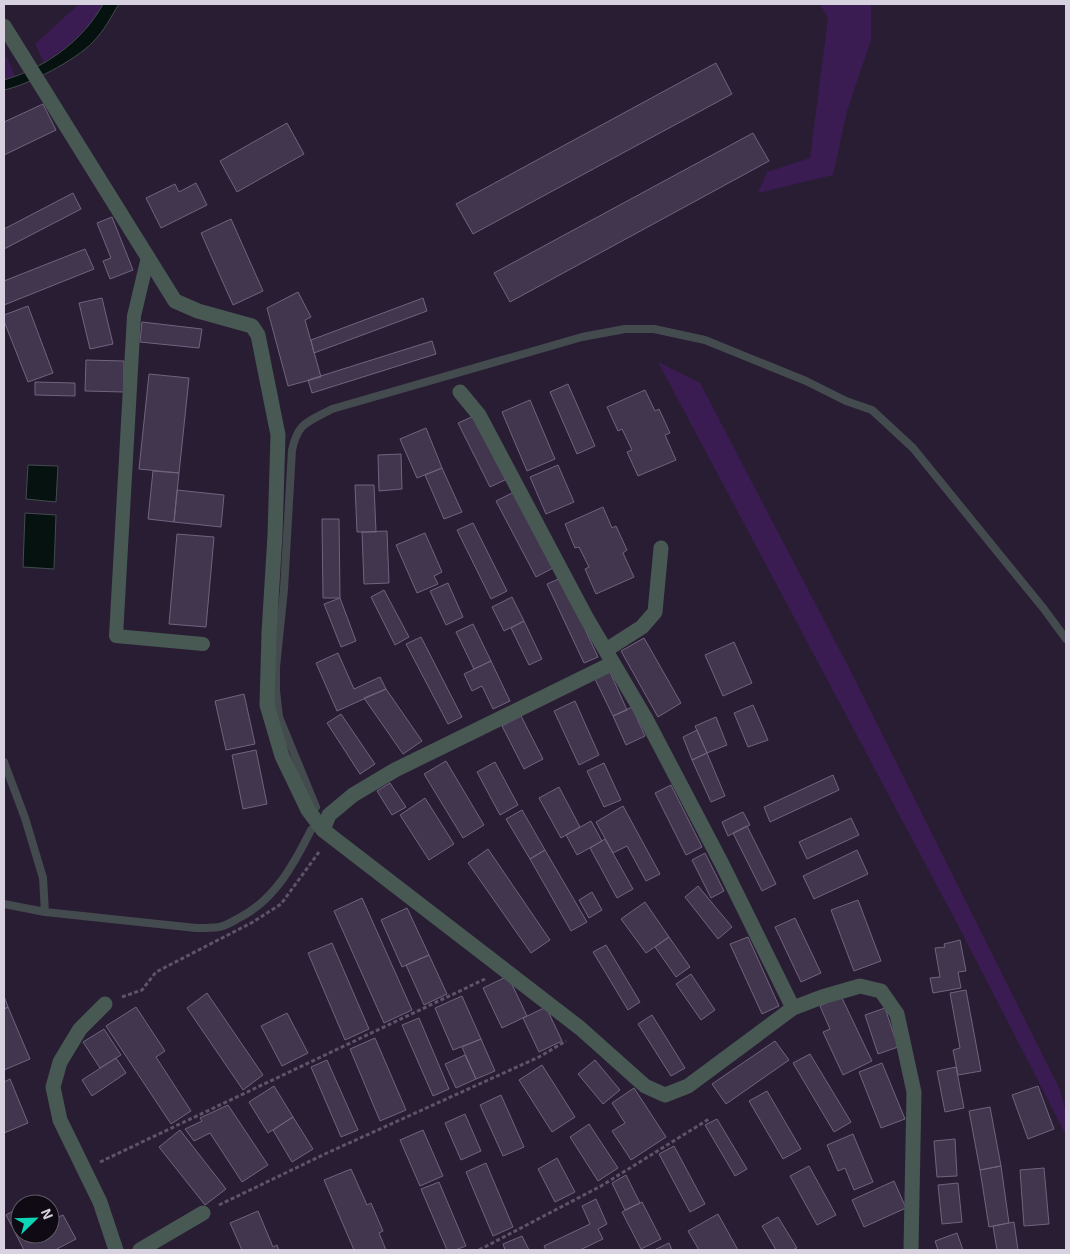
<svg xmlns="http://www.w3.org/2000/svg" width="1070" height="1254" viewBox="0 0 1070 1254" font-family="'Exo 2',sans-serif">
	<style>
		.green { fill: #3a1c53 }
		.water { fill: #05120f; stroke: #444b4e }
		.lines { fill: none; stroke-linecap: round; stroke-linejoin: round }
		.stream { stroke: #444b4e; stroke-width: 8 }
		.building { fill: #42364f; stroke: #70637e }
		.path { stroke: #5e5468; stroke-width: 3; stroke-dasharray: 4 2.5; stroke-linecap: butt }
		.lane { stroke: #485853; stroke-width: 14 }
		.street { stroke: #485853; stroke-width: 15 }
	</style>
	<rect width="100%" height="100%" fill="#291d34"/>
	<path class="green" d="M79,4h24c-14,26 -34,43 -59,58l-9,-18z
		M820,4h51v36l-24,71 -14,64 -75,18 9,-21 43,-14 18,-140z
		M7,57l8,20 -11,3v-22z
		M658,362l42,21 149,285 211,422 6,22v23l-107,-208z"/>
	<path class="water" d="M103,4h16c-8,13 -15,27 -26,38 -17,18 -65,43 -89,48v-10c41,-12 79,-39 99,-76z
		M28,465l30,1 -2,36 -30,-3z
		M25,513l31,2 -2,54 -31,-2z"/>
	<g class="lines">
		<path class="stream" d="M4,762l21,56 18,60 2,34
			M316,807l-37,-90 -3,-26v-24l8,-78 8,-139c6,-28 16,-28 40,-41l250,-72 43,-8h29l51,11 101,41 40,20 26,9 41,38 131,161 22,30
			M4,904l41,8 151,16c7,0 16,0 23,-1 6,-1 13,-5 18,-8 37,-18 56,-53 74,-89"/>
	</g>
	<path class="building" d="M716,63l16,31 -259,140 -17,-30z
		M43,104l13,26 -52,25v-33z
		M287,123l17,31 -67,38 -17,-31z
		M753,133l16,28 -259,141 -16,-29z
		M196,183l11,22 -46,23 -15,-30 29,-14 4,8z
		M73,193l8,16 -77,40v-20z
		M112,217l21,53 -23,9 -7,-18 8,-3 -14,-35z
		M231,219l32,72 -30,14 -32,-72z
		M85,249l9,20 -90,36v-24z
		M298,292l13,25 -6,3 16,57 -33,9 -21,-78z
		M102,298l11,46 -23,5 -11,-46z
		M423,298l4,13 -113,42 -3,-13z
		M28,306l25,67 -25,9 -24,-61v-6z
		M142,322l60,7 -3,19 -59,-6z
		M432,341l4,13 -124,39 -4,-13z
		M86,360l38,1v31l-39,-1z
		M149,374l40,4 -10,95 -40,-4z
		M35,382l40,1v13l-40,-1z
		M568,384l27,62 -18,8 -27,-62z
		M645,390l10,21 4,-2 11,24 -5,2 11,25 -38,16 -11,-24 5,-2 -10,-21 -4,2 -11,-24z
		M530,400l25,59 -28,12 -25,-59z
		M474,416l33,63 -17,8 -32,-64z
		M426,428l16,40 -25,10 -17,-39z
		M401,454l1,35 -23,2 -1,-36z
		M558,465l16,37 -28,12 -16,-37z
		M442,468l20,44 -18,7 -19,-44z
		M153,471l26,2 -5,49 -26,-3z
		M355,485h19l2,47h-19z
		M177,490l47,5 -3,32 -47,-5z
		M514,492l39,76 -17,9 -40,-76z
		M603,507l9,21 4,-2 11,24 -4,3 11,24 -38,17 -11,-25 4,-2 -10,-20 -4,1 -10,-24z
		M322,519h17l1,79h-17z
		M473,523l34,68 -16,8 -34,-69z
		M387,531l2,52 -25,1 -2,-52z
		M425,533l17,39 -8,4 4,8 -21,9 -21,-48z
		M177,534l37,3 -8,90 -37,-3z
		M561,578l37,79 -14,6 -37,-79z
		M448,583l15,34 -17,8 -16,-34z
		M384,590l25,47 -14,8 -24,-48z
		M512,597l12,24 -20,10 -12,-24z
		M340,598l16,43 -15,6 -17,-43z
		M524,621l18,38 -13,6 -18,-37z
		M473,624l18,37 -17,8 -18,-37z
		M421,637l41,80 -14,7 -42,-80z
		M644,638l37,65 -23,14 -37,-66z
		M734,642l18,41 -29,13 -18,-41z
		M338,653l16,36 26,-12 6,12 -49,22 -21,-48z
		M491,661l19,40 -17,8 -11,-23 -10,5 -8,-17z
		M610,672l17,38 -14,6 -18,-37z
		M386,689l36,52 -19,13 -39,-56z
		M244,694l11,50 -29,6 -11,-49z
		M575,701l24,54 -20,10 -25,-54z
		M753,705l15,35 -20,7 -14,-34z
		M632,707l13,29 -19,9 -13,-29z
		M341,714l34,50 -15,10 -33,-51z
		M521,716l22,43 -19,10 -22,-43z
		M716,717l11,28 -20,8 -12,-27z
		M697,730l10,23 -15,7 -9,-23z
		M256,750l11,54 -24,5 -11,-54z
		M707,753l18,43 -14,6 -19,-42z
		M446,761l38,64 -21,13 -39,-64z
		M495,762l23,43 -18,10 -23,-43z
		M604,763l17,37 -17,7 -17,-36z
		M833,775l6,15 -69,32 -6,-15z
		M390,783l16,24 -14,8 -15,-24z
		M671,785l31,62 -16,8 -31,-62z
		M559,787l21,40 -19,11 -22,-40z
		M425,798l29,46 -25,16 -29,-45z
		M623,806l37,68 -14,7 -19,-35 -14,7 -17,-31z
		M522,810l23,40 -15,9 -24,-40z
		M743,812l7,13 -22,11 -6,-14z
		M851,818l8,17 -52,24 -8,-17z
		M591,821l11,20 -25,14 -11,-20z
		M747,826l29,58 -14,7 -29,-58z
		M605,839l28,50 -16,9 -27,-50z
		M488,849l62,91 -19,13 -63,-90z
		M545,850l42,72 -16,9 -41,-72z
		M857,850l11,24 -54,25 -11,-23z
		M705,853l19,38 -13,7 -19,-38z
		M698,886l34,41 -14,12 -33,-42z
		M592,892l10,18 -13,8 -10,-18z
		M362,898l50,112 -28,13 -50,-112z
		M858,900l23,61 -27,10 -23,-61z
		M645,902l24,35 -23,16 -25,-34z
		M407,908l22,47 -27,12 -21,-47z
		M795,918l26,55 -20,9 -26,-55z
		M669,937l21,30 -14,10 -21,-30z
		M748,937l31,69 -17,8 -32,-70z
		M960,940l6,31 -8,1 3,16 -28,5 -3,-15 10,-1 -5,-29 10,-1 -1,-3z
		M332,943l37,86 -24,11 -37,-87z
		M606,945l34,57 -12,8 -35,-58z
		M429,955l18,39 -23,11 -18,-40z
		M691,974l24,36 -14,10 -25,-36z
		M508,976l19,40 -25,12 -19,-40z
		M966,990l15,81 -23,4 -5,-25 7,-2 -10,-55z
		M207,993l56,82 -20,15 -56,-82z
		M4,996l4,11 -4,2z
		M462,996l19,43 -28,11 -18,-42z
		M841,996l31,65 -29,14 -20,-43 7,-3 -10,-23z
		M8,1007l22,52 -26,11v-61z
		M136,1007l29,44 -9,6 35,54 -20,13 -65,-98z
		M546,1007l16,34 -23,11 -16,-34z
		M885,1008l13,39 -20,7 -13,-39z
		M287,1013l21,40 -26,13 -21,-40z
		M652,1015l33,53 -14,8 -33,-52z
		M419,1018l30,71 -16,7 -31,-71z
		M104,1029l17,26 -21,13 -17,-26z
		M375,1038l31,72 -26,11 -30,-72z
		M481,1039l14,32 -19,8 -14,-32z
		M775,1041l14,19 -63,44 -14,-20z
		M810,1054l41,68 -17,10 -41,-69z
		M465,1055l11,24 -20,9 -11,-24z
		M116,1058l10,15 -34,23 -10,-16z
		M327,1060l31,70 -17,7 -30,-70z
		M595,1060l25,30 -17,14 -25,-30z
		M882,1063l23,56 -24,9 -22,-56z
		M542,1065l33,52 -23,15 -33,-52z
		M956,1067l8,41 -19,4 -8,-41z
		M10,1079l18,44 -24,10v-51z
		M274,1086l19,31 -25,16 -19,-31z
		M1038,1086l16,43 -26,10 -16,-44z
		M634,1088l32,49 -35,23 -19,-29 13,-8 -13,-20z
		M767,1091l34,58 -18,10 -34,-58z
		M501,1095l23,52 -21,9 -23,-51z
		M228,1105l40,60 -26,17 -32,-49 -16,8 -9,-12 17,-8 -2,-3z
		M990,1107l11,59 -21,4 -11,-59z
		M465,1114l16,37 -20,9 -16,-37z
		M293,1117l20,32 -21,13 -19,-32z
		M717,1119l30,50 -12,7 -30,-51z
		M589,1124l29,44 -20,13 -28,-44z
		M180,1130l46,59 -21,16 -46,-58z
		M423,1130l20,46 -23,10 -20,-46z
		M853,1134l20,48 -19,8 -9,-22 -7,3 -11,-26z
		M955,1139l2,37 -20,1 -3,-36z
		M674,1146l31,58 -15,8 -31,-58z
		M557,1158l18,34 -20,10 -17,-33z
		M486,1163l27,64 -20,9 -27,-64z
		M809,1166l27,49 -19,10 -27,-49z
		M1001,1166l8,57 -20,4 -9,-57z
		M1044,1168l5,56 -25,2 -4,-56z
		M351,1169l16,36 4,-2 12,28 -4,2 7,17h-32l-30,-70z
		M626,1175l14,28 -15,7 -13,-27z
		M894,1181l12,27 -42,19 -12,-27z
		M439,1182l27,64 -11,4h-8l-26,-61z
		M958,1183l4,39 -20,2 -4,-39z
		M596,1199l11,25 -9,5 5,10 -23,11h-34l-2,-4 46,-22 -8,-18z
		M642,1202l19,37 -20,10 -19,-37z
		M20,1207v27h30v-13l13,-6 13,24 -21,11h-31l-18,-35z
		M258,1211l15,36 4,-2 2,5h-37l-12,-27z
		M718,1214l20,36h-39l-11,-19z
		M778,1217l19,31 -5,2h-16l-14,-24z
		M1014,1222l4,28h-21l-4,-24z
		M957,1233l6,17h-25l-3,-9z
		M522,1236l7,14h-24l-2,-6z
		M669,1243l3,7h-18z"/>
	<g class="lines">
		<path class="path" d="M122,997l20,-7 14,-18 97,-50 28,-18 38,-52
			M100,1162l385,-183
			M219,1205l108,-52 212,-96 27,-16
			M479,1250l122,-64 108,-67"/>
		<path class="lane" d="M148,257l-14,59 -18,320 87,8"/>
		<path class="street" d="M4,26l171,275 23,10 54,15 6,9 20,100 -3,100 -6,98 -2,72 15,51 26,54 15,20 257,198 65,58 20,9 23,-9 105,-78 29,-11 38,-11 21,5 16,23 17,78 -3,158
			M460,392l19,23 107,202 60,102 76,145 71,144
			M606,650l36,-23 13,-15 6,-64
			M323,830l6,-15 24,-20 42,-25 218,-107
			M105,1004l-25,25 -20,33 -7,25 7,33 40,82 16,48
			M140,1250l63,-37"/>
	</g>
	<rect width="1070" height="1254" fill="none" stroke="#d8d1e0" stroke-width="10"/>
	<g transform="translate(35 1219) rotate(67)"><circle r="24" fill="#0f0a14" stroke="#5f5a66"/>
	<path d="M0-4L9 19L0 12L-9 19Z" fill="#0bd5b5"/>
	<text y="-8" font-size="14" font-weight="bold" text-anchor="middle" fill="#d8d1e0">N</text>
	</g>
</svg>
